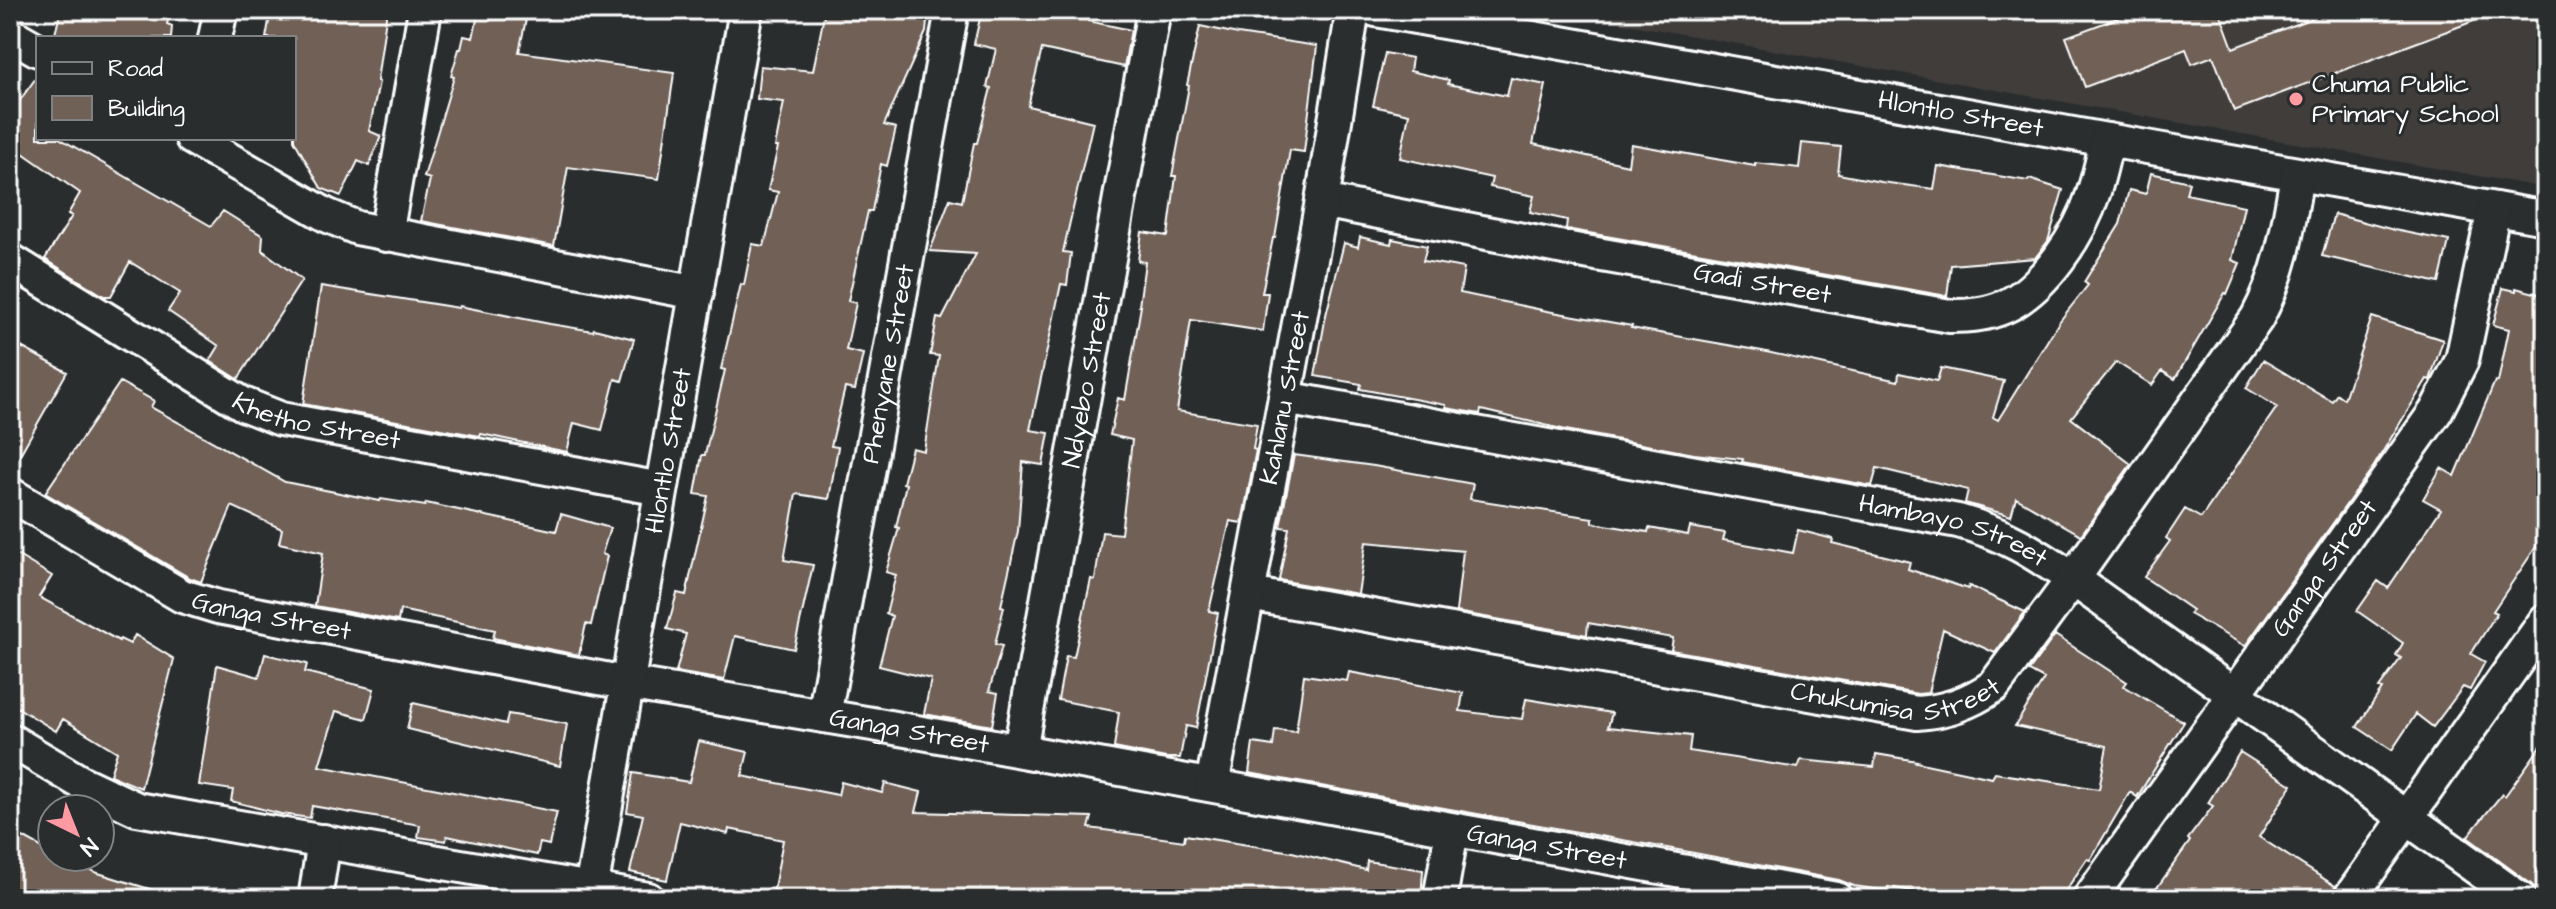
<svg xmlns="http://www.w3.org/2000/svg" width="2556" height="909" viewBox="0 0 2556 909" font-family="'Architects Daughter',sans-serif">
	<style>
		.built { fill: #3f3d3a }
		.building { fill: #706157; stroke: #fff; stroke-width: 2 }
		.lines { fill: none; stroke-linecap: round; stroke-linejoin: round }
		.street-casing { stroke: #fff; stroke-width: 38 }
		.street { stroke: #2a2d2e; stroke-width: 32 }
		.poi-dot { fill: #ff9aa2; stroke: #2a2d2e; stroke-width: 3 }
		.labels { text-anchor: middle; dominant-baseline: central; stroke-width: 6; stroke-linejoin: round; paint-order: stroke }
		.poi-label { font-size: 26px; fill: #fff; stroke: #2a2d2e; text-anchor: start }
		.street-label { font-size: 26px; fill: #fff; stroke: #2a2d2e }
	</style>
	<rect width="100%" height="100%" fill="#2a2d2e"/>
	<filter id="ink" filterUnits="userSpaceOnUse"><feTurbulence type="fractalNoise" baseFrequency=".0125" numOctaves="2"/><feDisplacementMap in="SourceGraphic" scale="16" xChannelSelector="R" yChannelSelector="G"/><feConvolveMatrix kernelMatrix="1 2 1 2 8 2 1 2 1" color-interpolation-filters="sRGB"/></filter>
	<g filter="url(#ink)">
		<path class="built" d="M1547,10h999v178z"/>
		<path class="building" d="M61,10h41l26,6 2,-6h41l-4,14 5,2 -1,12h-117z
			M271,10h116l-10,71 2,1 -10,49 12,5 -12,30 -11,-5 -17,35 -20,-8 -27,-48v-102h-28z
			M479,10h49l-9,42 155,21 -15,106 -91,-12 -14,79 -133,-25 9,-42 -6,-2 30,-100 -3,-1 8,-27h2l3,-13 9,2z
			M825,10h103l-2,22 -42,93 12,3 -9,38 -6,-2 -9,47h-4l-20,90 8,2 -10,47 17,4 -8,36 -10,-2 -14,58 7,1 -9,52 -33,-5 -12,66 29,5 -19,84 -59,-13 -11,44 -48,-8 10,-38 -19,-5 10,-36 9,2 22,-99 -13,-2 7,-39h3l20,-85 -4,-1 20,-85 3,1 8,-41 12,2 14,-54 -10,-2 10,-43h-3l9,-45 -27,-3 3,-33 53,5z
			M982,10h108l-2,11 43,9 -7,37 -82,-18 -14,57 65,16 -30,130 8,1 -4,32 -6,-1 -31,146 19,3 -6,32 -20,-3 -5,69 -17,75 3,1 -9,37 7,2 -13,45 9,2 -6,33 -68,-12 7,-35 -52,-13 13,-50 -6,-2 10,-39 -10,-3 13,-44 -3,-1 10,-43 -3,-1 9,-35 12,3 15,-95 -9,-1 7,-37 5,1 34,-65 -46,-3 20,-52 12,3 12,-59h3l14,-55 -4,-1 9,-38 -22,-5z
			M2139,10h80l14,38 101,-38h161v3l-261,98 -21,-55 -21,8 -6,-15 -101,38 -19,-50z
			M1200,26l38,8 79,12 -13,106 -14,-2 -15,88h-2l-11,55h6l-5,38 -72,-11 -14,91 80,13 -4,25 3,1 -14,73 -12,-2 -21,90 9,2 -22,115 -10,-2 -6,32h-14l-52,-10 5,-36 -61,-12 8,-44 8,1 17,-78 4,1 7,-48 19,2 11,-94 -22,-5 8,-37 7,2 16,-94h-2l6,-44 -7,-1 4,-29 26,4 8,-60h-4l17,-90 -2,-1z
			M1385,53l27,5 -2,13 39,9 -1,4 59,12 4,-18 35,7 -13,59 95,21 3,-21 124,22v-3l44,5 3,-25 39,4 -3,27 43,8 53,7 4,-23 90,15 1,-2 34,11 -15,51 -13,17 -84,7 -4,31 -381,-67 1,-9 -37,-8 4,-16 -44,-9 2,-9 -92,-20 9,-44 -36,-8z
			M38,75v63h21l152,88 12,-15 40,25 -1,14 40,30 -64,99 -28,-18 9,-15 -51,-35 12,-18 -50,-31 -19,34h-7l-59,-37 27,-43 -4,-2 12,-21 -70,-49v-30z
			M2151,173l38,9 -3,12 58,12 -12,54 8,3 -13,31 -2,-1 -50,86 -13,-8 -10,14 -36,-23 -45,56 60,46 -50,71 -65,-37 -5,18 -46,-13 3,-13 -91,-22 -5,18 -130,-24 1,-3 -49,-5 -128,-24 -85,-20 -1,4 -34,-6v-3l-86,-16 1,-5 -46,-8 11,-61 18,-72 14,4 2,-10 31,7 1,-5 35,7 -4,15 41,7 -4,25 87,18 85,15 -1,2 131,23 136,30 1,-8 38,8 4,-13 63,13 -11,36 5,3 61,-98 29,-37 -4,-3 36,-58 9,-34 17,4z
			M2334,214l60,16 55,11 -10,42 -117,-27z
			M321,286l138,22v-2l91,18 43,7 1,-2 40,10 -12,42 -7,-2 -13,51 -28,-7 -7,29 -86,-18 -1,2 -177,-32z
			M2503,288l13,3v-3l30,8v236l-53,79 4,2 -26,41 14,8 -15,28 -7,-3 -30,40 -17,-13 -24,36 -35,-23 25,-38 -3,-1 22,-30 -5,-3 7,-12 -46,-32 21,-30 10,7 53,-79 -18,-10 18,-31 14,8 40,-95 3,1 11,-53 -16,-4z
			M2372,317l71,23 -13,40 -3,-1 -53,87 -129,180 -56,-32 3,-4 -48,-33 26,-36 -4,-3 19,-29 16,9 76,-111 -31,-19 17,-28 69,41 5,-7 7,5z
			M10,341l57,31 -57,100z
			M120,382l34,19 -3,6 134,75 95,19 1,-2 44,7 1,-3 130,28 5,-17 49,14 -8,26 5,2 -16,69 -5,-1 -7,31 -86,-17 2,-8 -95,-20 -2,11 -83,-15 8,-53 -44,-10 3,-14 -50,-23 -31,76 -11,-4 -145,-85z
			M1294,455l80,11 99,18 -3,15 123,19v5l55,9 1,-4 39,7 2,-8 35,6 -2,7 70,13 5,-23 35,9 -1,4 78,19 -2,7 60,20 1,-3 56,26 -30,41 -52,-24 -15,64 -10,1 -247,-44 2,-12 -85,-15 -1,12 -131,-23 7,-61 -97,-9 -8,52 -79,-14 10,-52 -9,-1z
			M10,551l42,25 -13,21 80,44 1,-2 10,5 5,-9 39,24 -33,129 -31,-13 7,-23 -54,-33 -7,12 -46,-28z
			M2055,635l72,47 -3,4 60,36 -47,75 -7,-5 -40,68 -3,-1 -27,40h-98l-74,-12 -1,4 -33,-5 -15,-6 -161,-30 -429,-77 4,-30 20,3 2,-16 21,2 8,-57 43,6 2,-9 114,21 -3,18 62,8 4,-20 86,14 -4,14 83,9 -2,15 109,17 3,-8 73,7 2,-13 41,7 -1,1 76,16 3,-5 104,16 8,-43 -92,-20 29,-47 -15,-8z
			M265,654l42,10 -2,8 69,17 -8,30 -30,-8 -17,55 238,46 -8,33 -9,-2 -3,12 -90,-19 -1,5 -28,-4 2,-12 -108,-19 -2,12 -29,-4 -50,-13 2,-11 -34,-5 18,-120 42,12z
			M413,703l93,21 2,-10 59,10 -7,42 -153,-37z
			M2546,739v160h-7l-2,-9 -6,-6 -64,-47 35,-43 3,2z
			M699,741l49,11 -6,24 96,19 3,-13 41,11 3,-10 36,9 -5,20 176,5 -3,11 95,13 1,-6 107,17 74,18 1,-9 56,9 -2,29h-649l11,-59 -54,-11 -1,5 -48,-12 -13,58 -37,-8 13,-57 -16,-3 6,-39 56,9z
			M2240,752l52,33 -33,52 76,49 -5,13h-181l41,-58 -2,-2 25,-33 -5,-3z
			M10,830l42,23v4h17l26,15 64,20 -1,7h-148z"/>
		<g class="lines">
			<g class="street-casing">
				<g id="street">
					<path id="s1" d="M1376,10l1170,208"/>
					<path d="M10,34l28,16"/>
					<path d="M215,38l6,-28"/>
					<path d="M192,138l134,77 31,13 340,65"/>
					<path id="s2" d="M1322,201l263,51 365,64c18,0 36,-1 54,-9 40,-18 76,-73 89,-113 6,-17 10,-36 14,-54"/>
					<path d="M386,235l39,-225"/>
					<path id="s3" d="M10,260l233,144 38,15 380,70"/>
					<path id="s4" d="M1285,398l673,123c48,13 75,31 115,58l447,320"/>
					<path id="s5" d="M10,494l172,102 36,11 408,76 252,42 958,174"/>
					<path id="s6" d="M1249,594l668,119c30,-2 52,-10 77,-27l79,-107 184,-261c25,-47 31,-90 40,-143"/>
					<path id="s7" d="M824,716l128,-706"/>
					<path d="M10,740l72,43 55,26 511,90"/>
					<path id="s8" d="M1020,750l134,-740"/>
					<path id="s9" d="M1212,785l110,-584 31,-191"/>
					<path id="s10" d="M591,890l155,-880"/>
					<path d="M315,899l9,-58"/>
					<path d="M1440,899l12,-69"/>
					<path id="s11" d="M2089,899l347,-488 26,-51 32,-151"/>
					<path d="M2349,899l197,-279"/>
				</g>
			</g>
			<use href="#street" class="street"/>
		</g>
	</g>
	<circle class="poi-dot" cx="2296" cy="99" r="8"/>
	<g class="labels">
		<g class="poi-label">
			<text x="2312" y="84">Chuma Public<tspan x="2312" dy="30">Primary School</tspan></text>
		</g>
		<g class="street-label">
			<text stroke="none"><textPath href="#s1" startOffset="594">Hlontlo Street</textPath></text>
			<text stroke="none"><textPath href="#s2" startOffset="448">Gadi Street</textPath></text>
			<text stroke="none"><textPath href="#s7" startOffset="358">Phenyane Street</textPath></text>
			<text stroke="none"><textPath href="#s8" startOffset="376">Ndyebo Street</textPath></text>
			<text stroke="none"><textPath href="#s9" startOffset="394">Kahlanu Street</textPath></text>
			<text stroke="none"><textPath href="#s3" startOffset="350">Khetho Street</textPath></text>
			<text stroke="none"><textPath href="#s10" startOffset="446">Hlontlo Street</textPath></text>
			<text stroke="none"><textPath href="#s4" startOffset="682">Hambayo Street</textPath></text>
			<text stroke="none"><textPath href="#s11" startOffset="406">Ganga Street</textPath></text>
			<text stroke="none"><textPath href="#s5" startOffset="292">Ganga Street</textPath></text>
			<text stroke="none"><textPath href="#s6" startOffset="658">Chukumisa Street</textPath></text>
			<text stroke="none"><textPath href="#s5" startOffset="940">Ganga Street</textPath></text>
			<text stroke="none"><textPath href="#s5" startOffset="1588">Ganga Street</textPath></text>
		</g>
	</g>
	<rect width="2556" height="909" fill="none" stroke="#2a2d2e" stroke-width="40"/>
	<rect x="20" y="20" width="2516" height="869" fill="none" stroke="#fff" stroke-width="3" filter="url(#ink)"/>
	<rect x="36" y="36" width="260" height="104" fill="#2a2d2e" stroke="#7f8182" stroke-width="2"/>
	<rect x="52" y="62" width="40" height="12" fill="#2a2d2e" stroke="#7f8182" stroke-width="2"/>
	<text x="108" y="76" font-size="24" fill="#ffffff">Road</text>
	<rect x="52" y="96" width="40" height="24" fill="#706157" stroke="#7f8182" stroke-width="2"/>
	<text x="108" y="116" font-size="24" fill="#ffffff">Building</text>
	<g transform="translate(76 833) rotate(137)"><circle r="38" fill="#2a2d2e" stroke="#7f8182" stroke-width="2"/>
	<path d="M0-6L14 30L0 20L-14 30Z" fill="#ff9aa2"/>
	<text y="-12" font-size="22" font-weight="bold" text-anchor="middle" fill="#ffffff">N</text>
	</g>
</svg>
